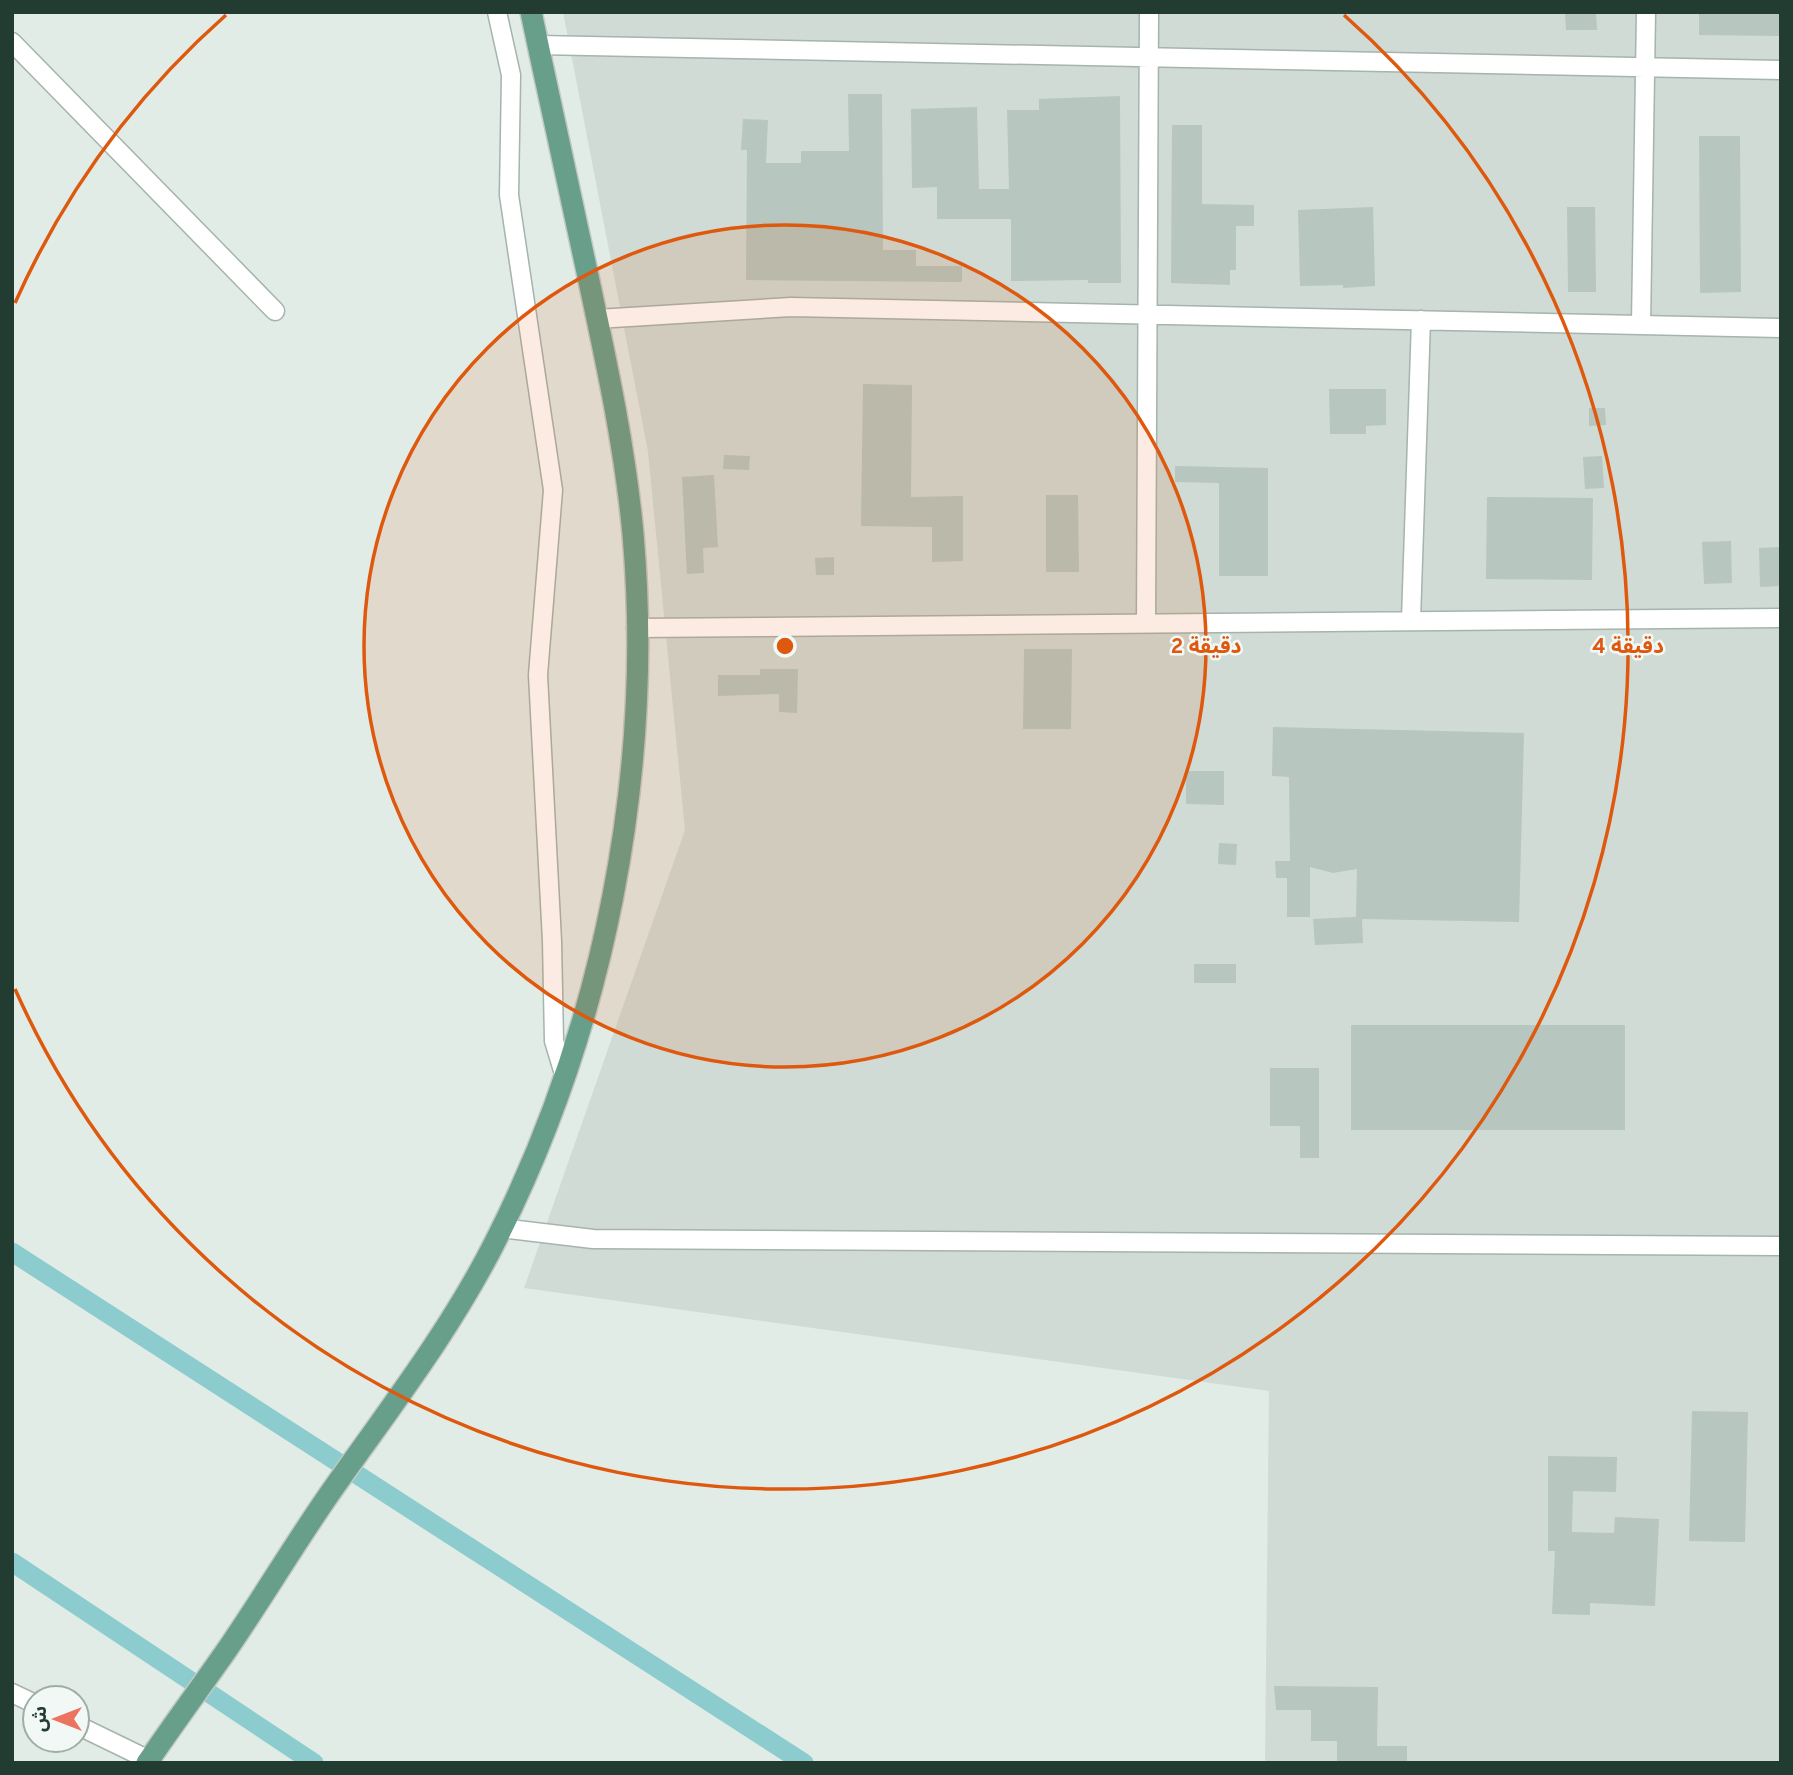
<svg xmlns="http://www.w3.org/2000/svg" width="1793" height="1775" viewBox="0 0 1793 1775" font-family="Overpass,'Noto Sans Arabic',sans-serif">
	<style>
		.built { fill: #d0dbd5 }
		.lines { fill: none; stroke-linecap: round; stroke-linejoin: round }
		.canal { stroke: #8cccce; stroke-width: 19 }
		.building { fill: #b7c6bf }
		.minor-casing { stroke: #a5b4ac; stroke-width: 21 }
		.primary-casing { stroke: #c1c8c6; stroke-width: 24 }
		.minor { stroke: #fff; stroke-width: 18 }
		.primary { stroke: #689f8b; stroke-width: 21 }
		.ring { fill: none; stroke: #de580e; stroke-width: 3.5 }
		.centre { fill: #de580e; stroke: #f2f8f5; stroke-width: 3.5 }
		.ring-label { font-size: 21px; text-anchor: middle; font-weight: bold; fill: #de580e; stroke: #f2f8f5; stroke-width: 5; stroke-linejoin: round; paint-order: stroke }
	</style>
	<rect width="100%" height="100%" fill="#e2ece6"/>
	<path class="built" d="M563,12h1218v1751h-516l4,-372 -745,-103 161,-458 -37,-378z"/>
	<g class="lines">
		<path class="canal" d="M12,1252l792,511
			M12,1562l302,201"/>
	</g>
	<path class="building" d="M1565,12h31l1,18h-31z
		M1699,12l82,1v23l-82,-1z
		M848,94h34l1,156h33v16h46v16l-216,-2 1,-130h-6l2,-31 25,1 -2,43h35v-12h48z
		M1120,96l1,187h-33v-3l-77,1v-62h-74v-32l-25,1 -1,-79 66,-2 2,82h30l-2,-79h32v-11z
		M1172,125h30v79l52,1v21h-18v44h-6v15l-59,-2z
		M1699,136h41l1,156 -41,1z
		M1373,207l2,79 -32,2v-3l-43,1 -2,-76z
		M1567,207h28l1,85h-28z
		M863,384l49,1 -1,112 52,-1v65l-31,1v-35l-71,-1z
		M1329,389h57v36l-20,1v8h-36z
		M1589,408h16l1,17 -17,1z
		M724,455l26,1 -1,14 -26,-1z
		M1602,456l2,32 -19,1 -2,-32z
		M1175,466l93,2v108h-49v-93l-44,-1z
		M714,475l4,72 -15,1 1,25 -17,1 -5,-97z
		M1046,495h32l1,77h-33z
		M1487,497l106,1 -1,82 -106,-1z
		M1731,541l1,42 -28,1 -2,-42z
		M1781,547v39l-21,1 -1,-39z
		M834,557v18h-18l-1,-17z
		M1024,649h48l-1,80h-48z
		M760,669h38l-1,44 -18,-1v-18l-61,2v-21h42z
		M1273,727l251,6 -5,189 -157,-3 1,24 -48,2 -2,-26 43,-2 1,-48 -24,4 -23,-6v50h-23v-39h-11l-1,-17h15l-1,-84 -17,-1z
		M1186,771h38v34l-38,-1z
		M1219,843l18,1 -1,21 -18,-1z
		M1194,964h42v19h-42z
		M1351,1025h274v105h-274z
		M1270,1068h49v90h-19v-32h-30z
		M1692,1411l56,1 -3,130 -56,-1z
		M1548,1456l69,1 -1,35 -43,-1 -1,41 42,1 1,-16 44,2 -4,87 -65,-3v12l-38,-1 3,-63h-7z
		M1274,1686l104,1 -1,59h30v17h-70v-22h-26v-31h-35z"/>
	<g class="lines">
		<g class="minor-casing">
			<path id="minor" d="M497,12l14,63 -2,120 44,295 -15,185 14,266 2,100 10,33
				M12,42l263,269
				M538,45l1243,25
				M597,319l194,-12 990,21
				M1641,325l5,-313
				M1411,620l10,-300
				M1146,623l3,-611
				M636,628l1145,-10
				M501,1228l92,11 1188,7
				M12,1693l23,11
				M77,1725l72,35"/>
		</g>
		<g class="primary-casing">
			<path id="primary" d="M147,1763c25,-37 51,-72 77,-109 36,-52 68,-106 104,-158 58,-83 121,-163 167,-254 109,-215 159,-469 138,-708 -8,-86 -26,-169 -44,-253 -19,-89 -39,-179 -58,-269"/>
		</g>
		<use href="#minor" class="minor"/>
		<use href="#primary" class="primary"/>
	</g>
	<circle cx="785" cy="646" r="421" fill="#de580e" fill-opacity=".12"/>
	<g class="ring">
		<circle cx="785" cy="646" r="421"/>
		<path d="M15 303A843 843 0 0 1 226 15M1344 15A843 843 0 1 1 15 989"/>
	</g>
	<circle cx="785" cy="646" r="10" class="centre"/>
	<g class="ring-label">
		<text x="1206" y="653">2 دقيقة</text>
		<text x="1628" y="653">4 دقيقة</text>
	</g>
	<rect width="1793" height="1775" fill="none" stroke="#233c32" stroke-width="28"/>
	<g transform="translate(56 1719) rotate(270)"><circle r="33" fill="#f2f8f5" stroke="#9fada7" stroke-width="2"/>
	<path d="M0-5L12 26L0 18L-12 26Z" fill="#ec7360"/>
	<text y="-10" font-size="19" font-weight="bold" text-anchor="middle" fill="#233c32">ش</text>
	</g>
</svg>
